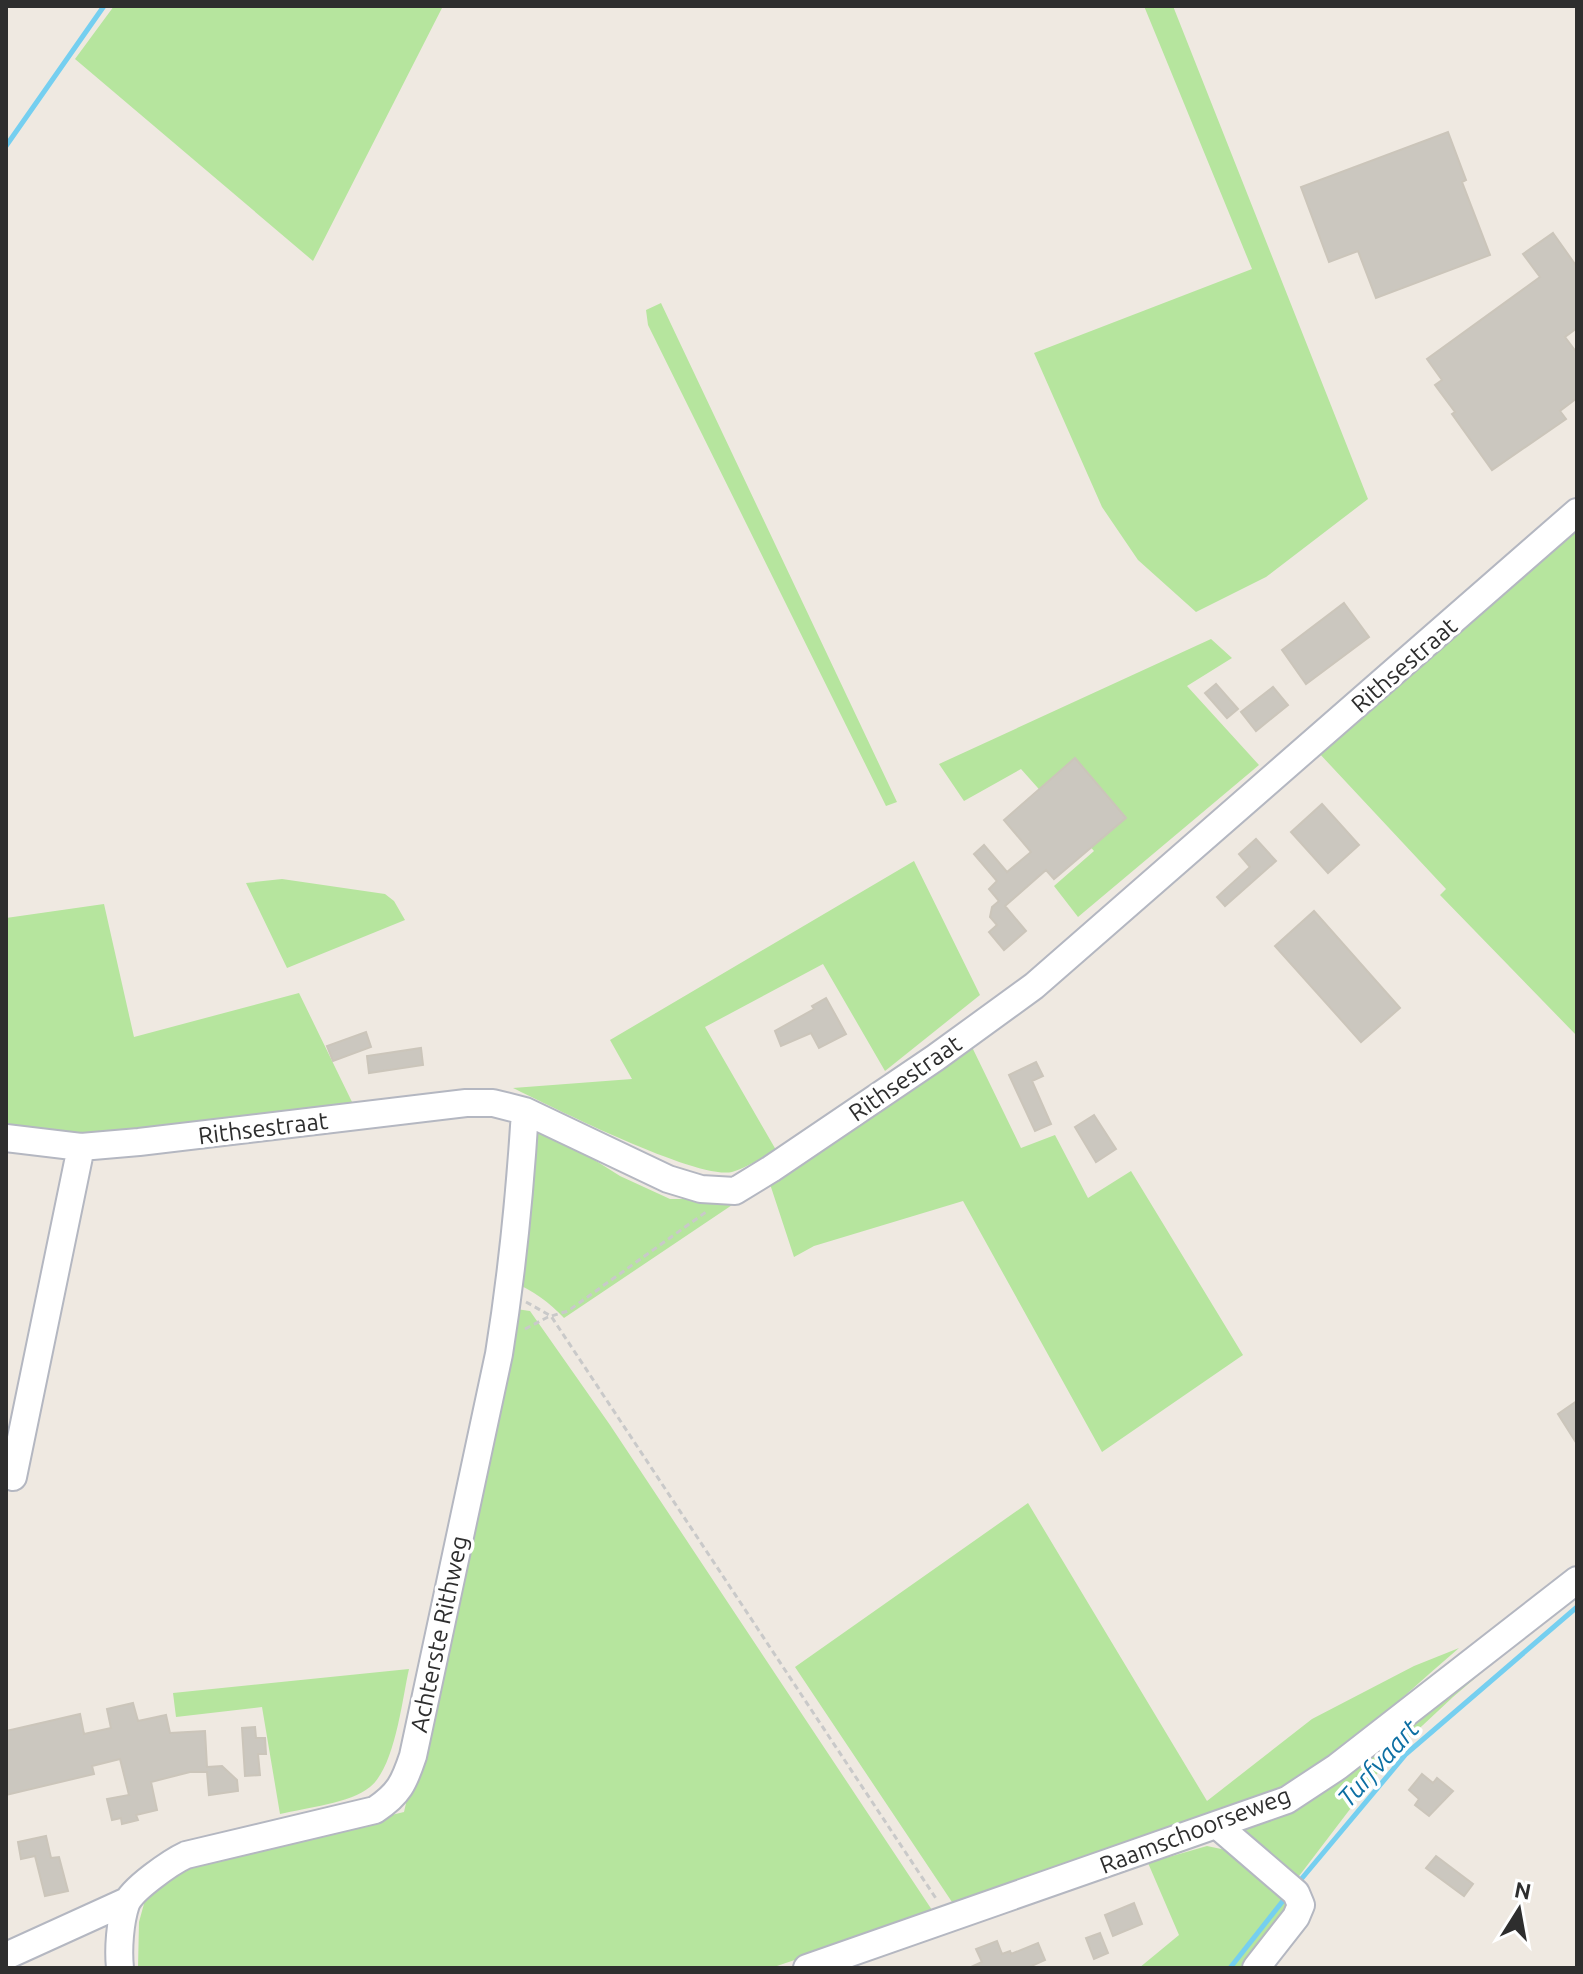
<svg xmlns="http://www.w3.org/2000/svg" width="1583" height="1974" viewBox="0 0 1583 1974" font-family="Ubuntu,sans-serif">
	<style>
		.green { fill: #b6e59e }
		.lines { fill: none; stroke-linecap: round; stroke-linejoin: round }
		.stream { stroke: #75cff0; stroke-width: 5 }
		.building { fill: #cbc7bf; stroke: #cbc5ba; stroke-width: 2 }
		.minor-casing { stroke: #b4b7c1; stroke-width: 30 }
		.path { stroke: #c9c9c9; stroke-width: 3; stroke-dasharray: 6 4; stroke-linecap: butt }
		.minor { stroke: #fff; stroke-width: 26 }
		.labels { text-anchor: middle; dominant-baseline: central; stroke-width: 7; stroke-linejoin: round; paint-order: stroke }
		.street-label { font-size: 24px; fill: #2e2e2e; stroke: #fff }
		.water-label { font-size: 26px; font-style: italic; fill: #0d6fa3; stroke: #fff }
	</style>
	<rect width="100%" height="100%" fill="#efe9e1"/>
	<path class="green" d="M114,6h329l-130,255 -238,-202z
		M1144,6h29l195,493 -102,78 -70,35 -58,-52 -36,-53 -68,-154 218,-84z
		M661,303l236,499 -11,4 -238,-481 -2,-15z
		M1577,523v513l-137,-141 6,-6 -128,-137z
		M1211,639l21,19 -45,28 72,79 -181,152 -24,-31 40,-35 -73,-82 -57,32 -25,-37z
		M914,861l66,134 -95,76 -62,-107 -118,63 71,123c-13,7 -30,18 -44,22 -35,8 -180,-65 -219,-84l119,-9 -22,-39z
		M282,879l103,15 9,7 11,19 -118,48 -41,-85z
		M104,904l30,133 165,-44 54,111 -234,27 -55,3 -58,-6v-210z
		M972,1047l49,101 34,-13 33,63 43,-27 112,184 -141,97 -139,-251 -149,45 -20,11 -25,-76z
		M531,1120l89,56 50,23h71l-177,119c-15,-16 -30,-27 -51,-36z
		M509,1308l21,3 80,114 324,488 -163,55h-633l1,-46 6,-22 14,-18 44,-22 201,-48 76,-331z
		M1028,1503l179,298 105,-82 102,-53 45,-18c-60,51 -119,112 -191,147l-314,110 -159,-238z
		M1548,1616l-95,81 -61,57 -99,130 -57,-54z
		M409,1669c-7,31 -14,98 -39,118 -19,16 -65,21 -90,27l-18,-107 -86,10 -3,-24z
		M1207,1846l19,4 62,54 -46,64h-103l40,-33 -31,-72z"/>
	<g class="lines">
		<path class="stream" d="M6,146l98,-140
			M1298,1883l108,-129 171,-147
			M1230,1968l56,-71"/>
	</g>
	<path class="building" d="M1448,132l18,48 -4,2 28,73 -114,43 -18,-47 -29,11 -28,-75z
		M1553,233l24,34v61l-12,9 12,16v45l-17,13 6,8 -74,51 -40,-56 3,-2 -20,-27 7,-5 -15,-21 113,-82 -17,-23z
		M1344,603l25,34 -63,47 -24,-34z
		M1216,684l22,25 -11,9 -22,-25z
		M1273,687l15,18 -32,26 -15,-19z
		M1075,758l51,60 -72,61 -8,-9 -41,36 21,25 -22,19 -15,-18 8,-7 -7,-8 2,-10 7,-6 -10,-12 8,-8 -23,-27 10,-9 23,27 24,-20 -27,-32z
		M1322,804l37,41 -31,28 -37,-41z
		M1256,839l20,22 -51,45 -8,-9 33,-30 -11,-13z
		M1314,911l86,97 -39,34 -86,-96z
		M826,998l20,36 -27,14 -8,-15 -30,13 -6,-15 39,-22 -2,-3z
		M366,1032l5,15 -38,14 -6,-15z
		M421,1048l2,17 -54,8 -2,-17z
		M1036,1062l7,14 -11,5 19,43 -16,7 -26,-56z
		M1094,1115l22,34 -20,13 -21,-35z
		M1577,1401v43l-19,-30z
		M133,1703l5,18 28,-6 4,18 35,-2 2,36 15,-1 15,14 1,11 -29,4 -2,-23h-17l-39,10 6,28 -21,5 2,5 -16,4 -1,-6 -9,2 -5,-21 22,-4 -9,-36 -28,7 2,8 -88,21v-64l74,-17 4,20 27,-6 -4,-19z
		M255,1727l1,11h9l1,16h-8l2,21 -15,1 -3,-48z
		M1422,1774l11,9 4,-5 16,13 -24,25 -14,-11 4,-6 -10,-9z
		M46,1836l5,22 8,-1 9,34 -23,5 -10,-40 -14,3 -3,-17z
		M1436,1856l37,28 -9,12 -38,-28z
		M1134,1903l8,21 -29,12 -8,-21z
		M1100,1933l8,20 -14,6 -8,-21z
		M997,1941l5,13 8,-3 1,3 27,-11 7,17 -18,8h-58l13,-6 -6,-13z"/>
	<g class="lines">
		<g class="minor-casing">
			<path id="minor" d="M6,1138l75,9 58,-5 327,-39h27l32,8 143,68 33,10 34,2 36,-22 164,-111 99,-72 543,-474
				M13,1477l68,-330
				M1218,1826l78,67 5,12 -5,12 -40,51
				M6,1956l121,-55
				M120,1968c-2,-19 0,-46 6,-64 6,-15 45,-42 60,-49l189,-45c24,-16 29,-27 38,-54l86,-402c13,-81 21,-161 26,-243
				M807,1968l480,-168 50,-33 240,-187"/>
		</g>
		<path class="path" d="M526,1302l25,14 386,584
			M525,1329l23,-12 20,-6 138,-99"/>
		<use href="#minor" class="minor"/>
	</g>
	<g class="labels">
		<g class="street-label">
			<text transform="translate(1404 665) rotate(-41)">Rithsestraat</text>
			<text transform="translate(905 1078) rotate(-35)">Rithsestraat</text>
			<text transform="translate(263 1128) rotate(-7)">Rithsestraat</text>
			<text transform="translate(439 1634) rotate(-78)">Achterste Rithweg</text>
			<text transform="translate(1195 1830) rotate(-21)">Raamschoorseweg</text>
		</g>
		<g class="water-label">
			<text transform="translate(1378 1763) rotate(-48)">Turfvaart</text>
		</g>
	</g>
	<rect width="1583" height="1974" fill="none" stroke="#2e2e2e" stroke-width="16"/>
	<g transform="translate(1519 1910) rotate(11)" stroke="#ffffff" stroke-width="6" paint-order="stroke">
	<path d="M0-6L14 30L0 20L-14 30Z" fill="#2e2e2e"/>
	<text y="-12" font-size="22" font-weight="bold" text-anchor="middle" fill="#2e2e2e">N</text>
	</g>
</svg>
